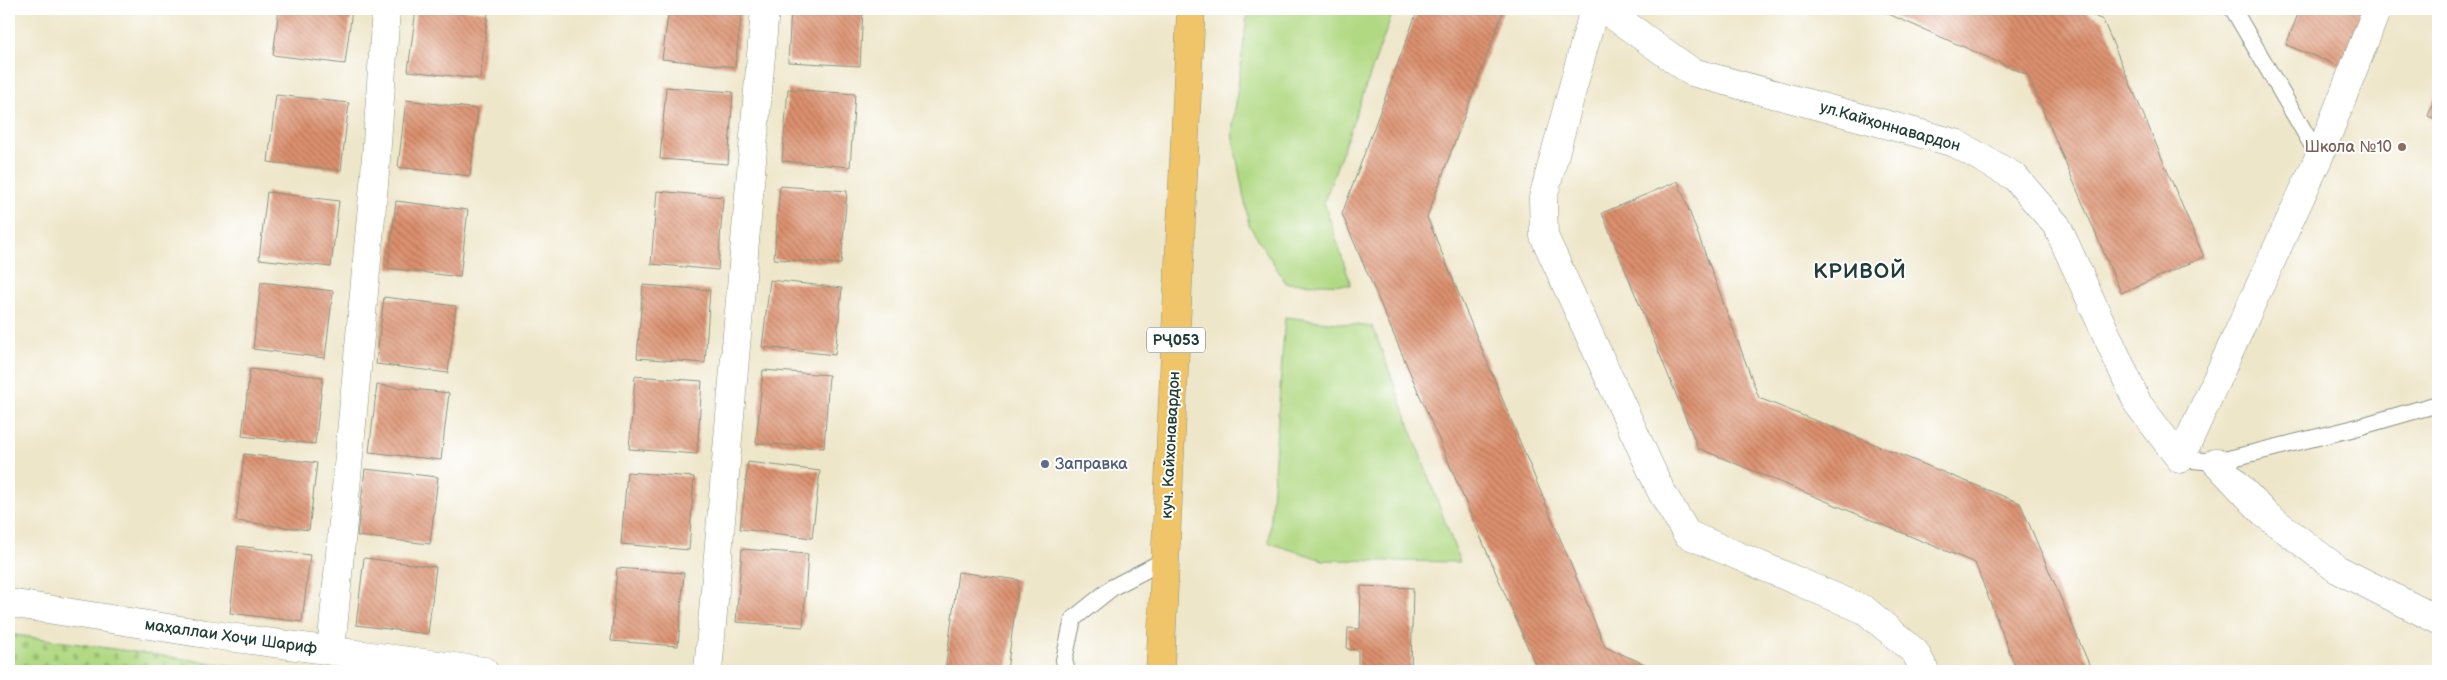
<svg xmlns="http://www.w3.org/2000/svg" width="2447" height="680" viewBox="0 0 2447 680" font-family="'Balsamiq Sans',sans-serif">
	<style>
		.green { fill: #b1d983; stroke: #688b5c }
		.cemetery { fill: url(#cemetery-stones); stroke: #688b5c }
		.building { fill: url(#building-back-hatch) }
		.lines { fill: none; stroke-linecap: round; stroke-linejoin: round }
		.service-casing { stroke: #86927e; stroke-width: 18 }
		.minor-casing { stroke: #86927e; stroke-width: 29 }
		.primary-casing { stroke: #86927e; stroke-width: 29 }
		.service { stroke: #fff; stroke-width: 16 }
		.minor { stroke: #fff; stroke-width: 28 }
		.primary { stroke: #f0c469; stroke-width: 28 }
		.education-dot { fill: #8d6e63; stroke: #fff; stroke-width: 2 }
		.service-dot { fill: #5c6f8a; stroke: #fff; stroke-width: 2 }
		.labels { text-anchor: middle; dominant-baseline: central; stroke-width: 4; stroke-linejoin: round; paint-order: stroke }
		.shield { fill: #fff; stroke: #627771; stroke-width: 1 }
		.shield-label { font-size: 15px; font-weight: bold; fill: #1f3d34 }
		.street-label { font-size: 16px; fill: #1f3d34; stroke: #fff }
		.education-label { font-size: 16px; fill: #785e54; stroke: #fff; text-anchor: end }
		.service-label { font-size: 16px; fill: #4e5e75; stroke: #fff; text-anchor: start }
		.district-label { font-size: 21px; font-weight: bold; letter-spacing: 1px; fill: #1f3d34; stroke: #fff }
	</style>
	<defs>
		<pattern id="cemetery-stones" width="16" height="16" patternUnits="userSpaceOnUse" patternTransform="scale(1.25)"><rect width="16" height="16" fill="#b1d983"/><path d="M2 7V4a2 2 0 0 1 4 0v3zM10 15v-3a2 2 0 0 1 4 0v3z" fill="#98bb72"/></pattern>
		<pattern id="building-back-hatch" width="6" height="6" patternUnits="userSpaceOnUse" patternTransform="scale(1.25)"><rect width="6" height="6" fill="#dc906e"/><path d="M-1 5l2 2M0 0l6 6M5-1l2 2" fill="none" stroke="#b2775b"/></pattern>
	</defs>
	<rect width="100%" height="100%" fill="#fff"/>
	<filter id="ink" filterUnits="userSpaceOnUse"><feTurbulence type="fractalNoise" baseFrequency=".02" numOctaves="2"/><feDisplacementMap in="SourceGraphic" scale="10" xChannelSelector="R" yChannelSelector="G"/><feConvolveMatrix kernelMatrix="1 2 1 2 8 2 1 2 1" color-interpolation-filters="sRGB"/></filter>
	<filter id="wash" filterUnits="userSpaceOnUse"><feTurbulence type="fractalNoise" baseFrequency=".0096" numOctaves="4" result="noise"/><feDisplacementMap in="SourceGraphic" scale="20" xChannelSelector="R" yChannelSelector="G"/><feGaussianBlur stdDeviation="1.12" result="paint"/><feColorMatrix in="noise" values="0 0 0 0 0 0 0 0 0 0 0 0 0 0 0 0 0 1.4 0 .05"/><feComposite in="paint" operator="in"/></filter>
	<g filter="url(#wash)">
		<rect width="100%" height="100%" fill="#eee6c9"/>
		<path class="green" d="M1248,9h146l-70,193 27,83 -65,-2 -37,-58 -17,-92z
			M1285,317l88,10 87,235 -137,-2 -54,-17z"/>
		<path class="cemetery" d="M9,634l260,37h-260z"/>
		<g id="blocks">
			<path class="building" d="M279,9h73l-7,55 -72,-9z
				M416,9h45l27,3 -8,67 -72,-8z
				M669,9h73l-7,58 -73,-8z
				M791,9h72l-3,57 -72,-4z
				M1418,9h86l-77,208 178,430 56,24h-123l-196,-457z
				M1877,9h201l25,11 101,237 -83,36 -93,-218z
				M2300,9h65l-23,58 -56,-22z
				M666,87l67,5 -5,72 -68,-5z
				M2438,88v32l-10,-4z
				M788,89l67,5 -5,73 -68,-6z
				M276,95l73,8 -8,67 -73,-8z
				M406,100l72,9 -8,67 -72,-9z
				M1678,181l81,217 261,105 72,168h-75l-42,-108 -277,-115 -96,-235z
				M780,186l67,5 -6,73 -67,-5z
				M657,191l66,6 -5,73 -67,-6z
				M267,192l72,9 -8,66 -72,-8z
				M396,201l72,9 -8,67 -72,-9z
				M770,280l72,8 -7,67 -73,-8z
				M261,282l72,9 -8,67 -72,-9z
				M643,285l67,5 -5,73 -68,-5z
				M384,297l72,9 -8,67 -72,-9z
				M250,369l73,8 -8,67 -73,-8z
				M763,370l66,5 -5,73 -68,-5z
				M635,376l67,5 -5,73 -68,-5z
				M377,385l72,8 -8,67 -72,-8z
				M244,454l73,9 -8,67 -73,-9z
				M748,462l72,9 -8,67 -72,-9z
				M365,469l73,8 -8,67 -73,-8z
				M627,472l67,5 -5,73 -68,-6z
				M238,546l72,9 -8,67 -72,-9z
				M742,549l66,5 -5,73 -67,-5z
				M364,558l72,9 -8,67 -72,-9z
				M617,568l67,5 -6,73 -67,-5z
				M958,572l61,8 -12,91h-62z
				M1361,586l52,2 -2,83h-53v-21l-11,-1 1,-21 12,1z"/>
		</g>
	</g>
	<g filter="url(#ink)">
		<use href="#blocks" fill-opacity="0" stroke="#86927e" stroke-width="1"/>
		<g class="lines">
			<g class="service-casing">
				<path id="service" d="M2233,9l86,148
					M2180,459l36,3 135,-33 87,-25
					M1067,671l-3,-11 9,-41 40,-32 52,-27"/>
			</g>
			<g class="minor-casing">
				<path id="minor" d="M1594,9l-51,189 1,38 117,255 26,43 178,76 50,42 10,19
					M1604,9l88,63 263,71 60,34 42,49 81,178 42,55 139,-302 58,-148
					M2216,462l49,52 72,55 101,51
					M9,603l197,31 278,37
					M331,651l44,-478 11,-164
					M708,671l57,-662"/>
			</g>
			<g class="primary-casing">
				<path id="primary" d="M1160,671l31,-662"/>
			</g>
			<use href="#service" class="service"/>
			<use href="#minor" class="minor"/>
			<use href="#primary" class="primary"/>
		</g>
	</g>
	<circle class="education-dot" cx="2402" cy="147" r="5"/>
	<circle class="service-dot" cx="1045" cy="464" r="5"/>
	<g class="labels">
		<rect class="shield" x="1147" y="327.5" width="58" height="25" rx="4"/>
		<g class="shield-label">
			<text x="1176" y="340">РҶ053</text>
		</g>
		<g class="street-label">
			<text transform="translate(1890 127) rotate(16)">ул.Кайҳоннавардон</text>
			<text transform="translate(1171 445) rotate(-87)">куч. Кайхонавардон</text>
			<text transform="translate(231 637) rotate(8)">маҳаллаи Хоҷи Шариф</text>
		</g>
		<g class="education-label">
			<text x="2392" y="147">Школа №10</text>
		</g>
		<g class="service-label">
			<text x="1055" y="464">Заправка</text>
		</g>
		<g class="district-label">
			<text x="1860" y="271">КРИВОЙ</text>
		</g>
	</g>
	<rect width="2447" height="680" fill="none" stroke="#fff" stroke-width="30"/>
</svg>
